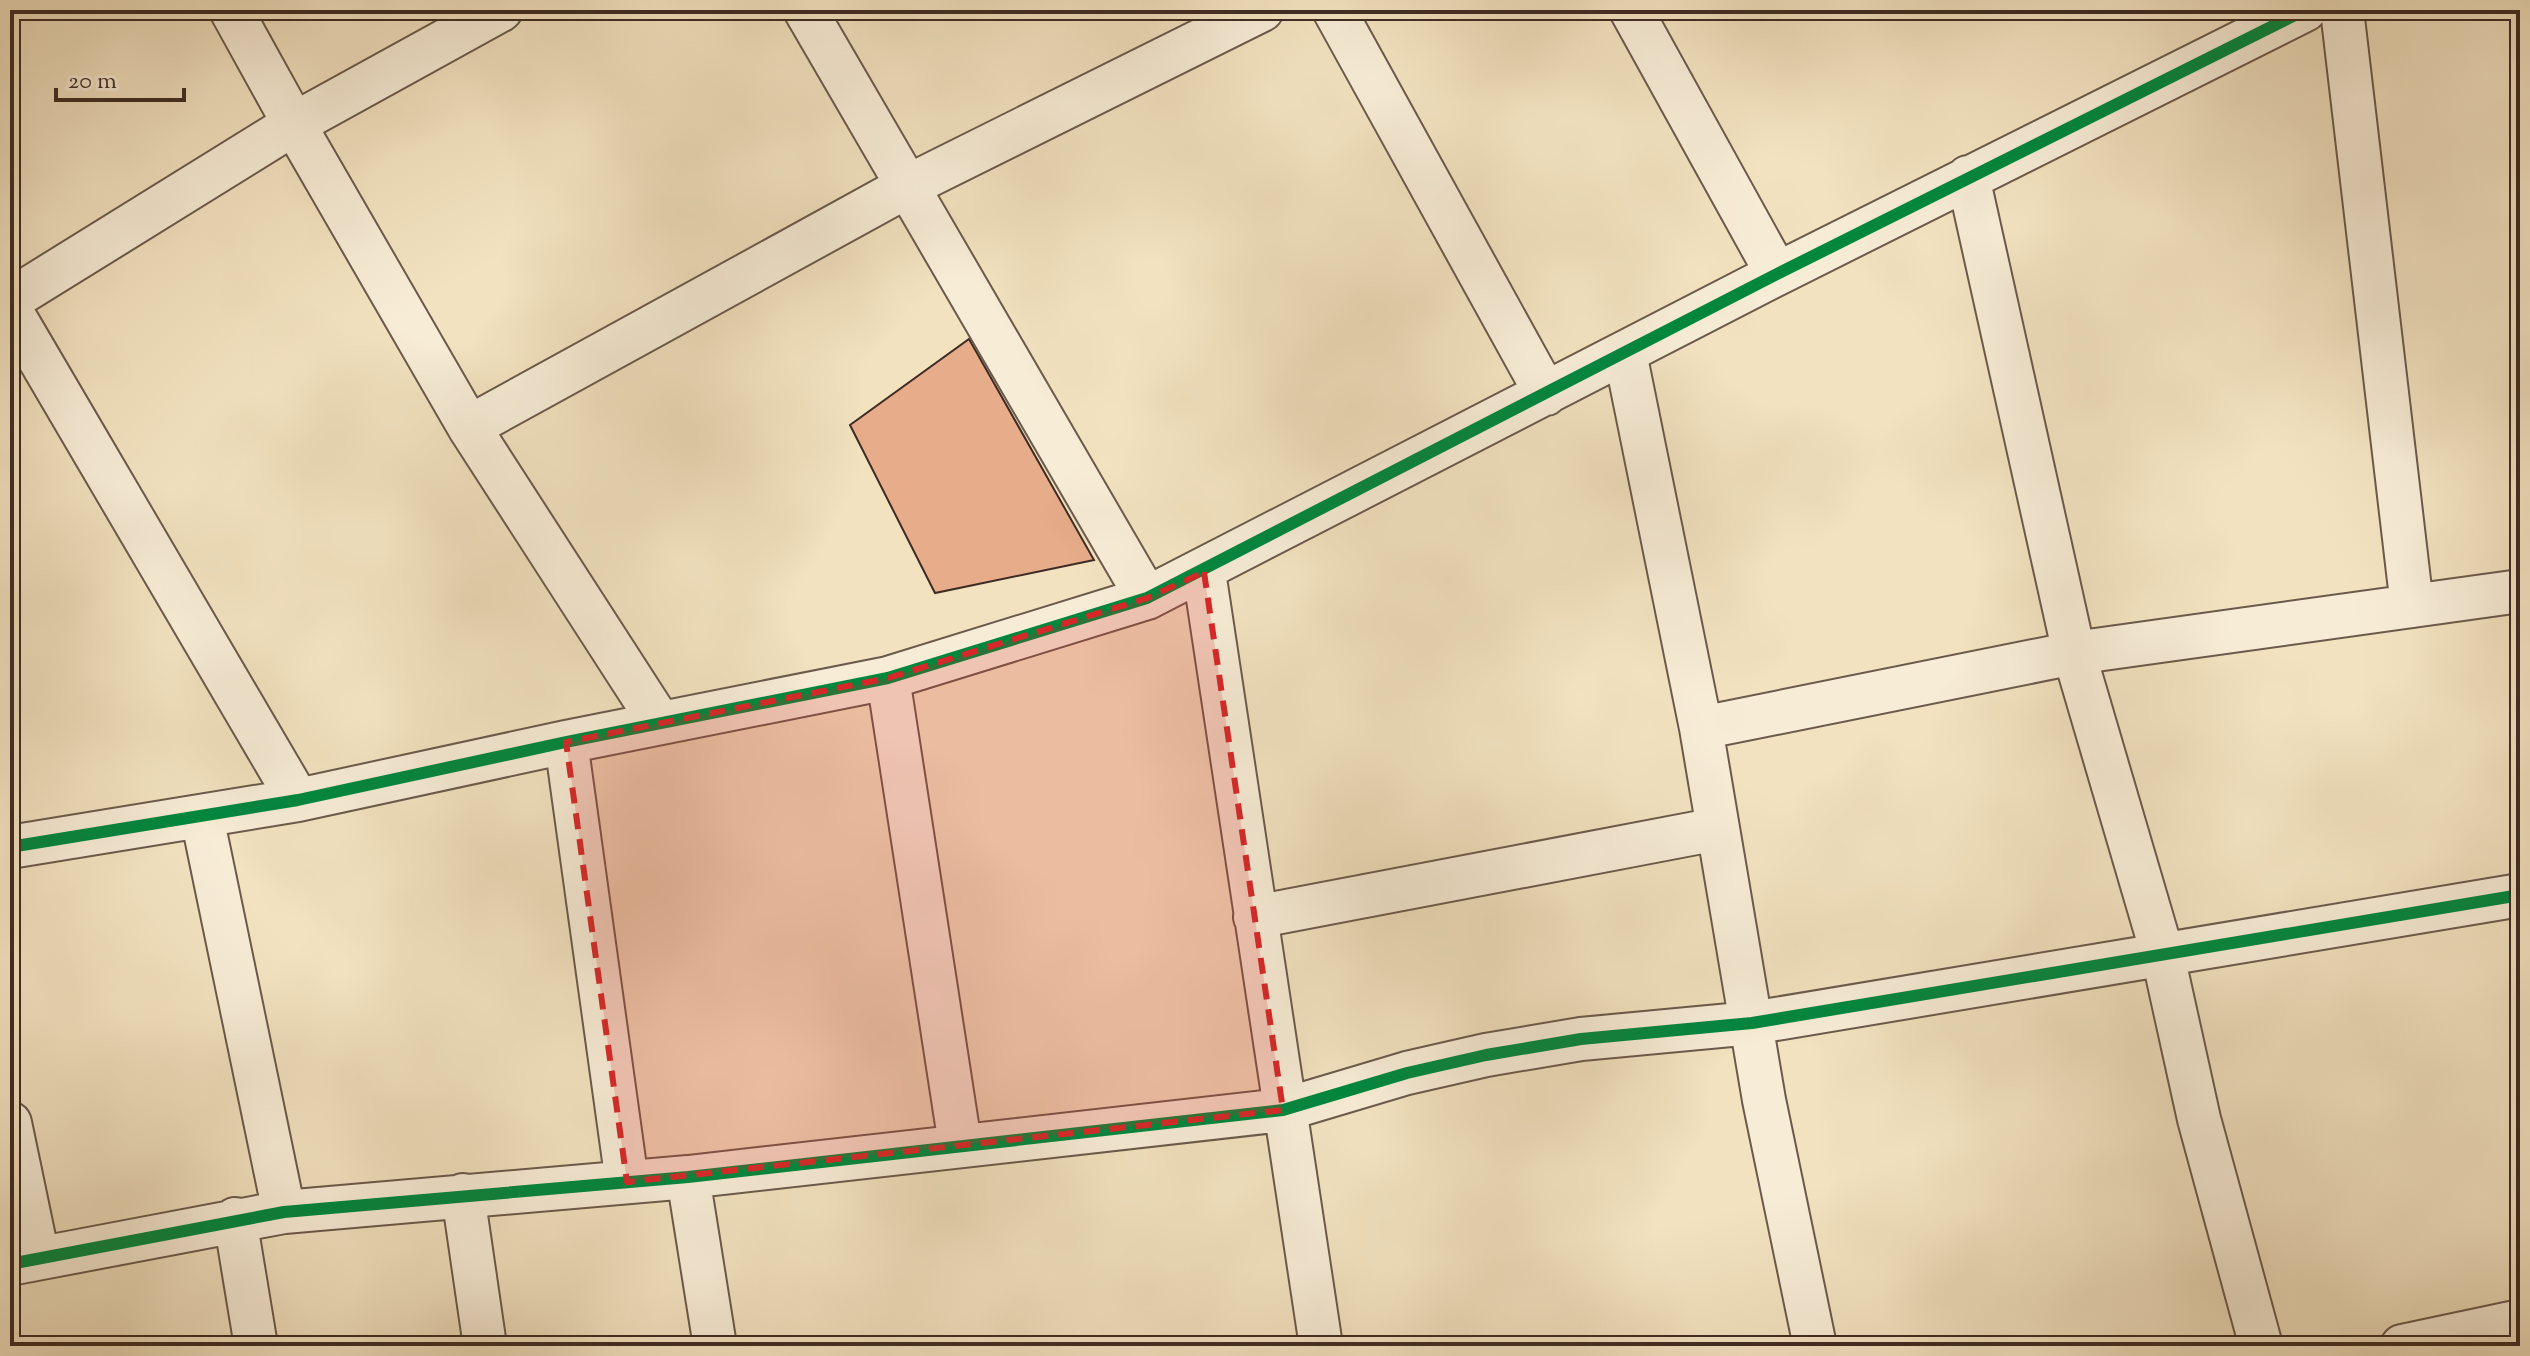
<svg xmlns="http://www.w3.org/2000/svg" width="2530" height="1356" viewBox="0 0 2530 1356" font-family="'Sorts Mill Goudy',serif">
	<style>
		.building { fill: #e7ac8a; stroke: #3e2c24; stroke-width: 2 }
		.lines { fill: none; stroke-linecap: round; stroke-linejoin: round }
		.minor-casing { stroke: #6b5a4b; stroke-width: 46 }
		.minor { stroke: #f7ecd6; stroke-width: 42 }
		.cycleway-casing { stroke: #f7ecd6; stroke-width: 17 }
		.cycleway { stroke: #00873e; stroke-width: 12 }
		.marked { fill: #d62828; fill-opacity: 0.2; stroke: #d62828; stroke-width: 6; stroke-dasharray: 16 10; stroke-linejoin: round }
	</style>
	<rect width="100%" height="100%" fill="#f2e2c0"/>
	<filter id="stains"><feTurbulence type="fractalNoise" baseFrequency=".0025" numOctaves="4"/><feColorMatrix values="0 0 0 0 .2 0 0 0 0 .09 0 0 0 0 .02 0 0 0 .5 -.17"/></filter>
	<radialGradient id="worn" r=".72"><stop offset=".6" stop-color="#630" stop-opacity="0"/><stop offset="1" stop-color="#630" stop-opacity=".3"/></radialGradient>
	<path class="building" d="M969,339l125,221 -159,33 -85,-168z"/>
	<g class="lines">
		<g class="minor-casing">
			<path id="minor" d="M231,10l63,114 207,-114
				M805,10l342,588
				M1334,10l212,384
				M1631,10l146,264
				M2342,10l70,596
				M1968,177l106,476 89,303 36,163 62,227
				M10,300l284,-176 175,303 191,296
				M10,309l288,491
				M1625,353l76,375 63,372 51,246
				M469,427l437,-240 356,-177
				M1204,572l117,774
				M888,678l72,466
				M1701,728l373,-75 446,-62
				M566,742l61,440
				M202,817l82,395
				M10,847l288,-47 268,-58 322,-64 259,-80 630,-324 528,-264
				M1255,917l462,-88
				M10,1123l28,134
				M688,1177l27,169
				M463,1195l22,151
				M235,1219l21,127
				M10,1264l274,-52 404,-35 595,-67 124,-37 79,-18 95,-16 171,-16 768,-128
				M2402,1346l118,-25"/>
		</g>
		<use href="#minor" class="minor"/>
		<g class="cycleway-casing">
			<path id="cycleway" d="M10,847l288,-47 268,-58 322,-64 259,-80 630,-324 528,-264
				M10,1264l274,-52 404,-35 595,-67 124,-37 79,-18 95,-16 171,-16 768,-128"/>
		</g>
		<use href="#cycleway" class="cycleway"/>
	</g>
	<path class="marked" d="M1204,572l79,538 -656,72 -61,-440 322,-64 259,-80z"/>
	<rect width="2530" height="1356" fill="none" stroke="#f2e2c0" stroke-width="40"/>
	<rect x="12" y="12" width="2506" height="1332" fill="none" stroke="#3e2c24" stroke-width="4"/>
	<rect x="20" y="20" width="2490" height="1316" fill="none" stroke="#3e2c24" stroke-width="2"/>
	<path d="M56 88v12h128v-12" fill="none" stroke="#3e2c24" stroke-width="4"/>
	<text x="68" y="88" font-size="24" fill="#3e2c24" stroke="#f7ecd6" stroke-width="6" paint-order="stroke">20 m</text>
	<rect width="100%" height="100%" filter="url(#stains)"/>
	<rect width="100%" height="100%" fill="url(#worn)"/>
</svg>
